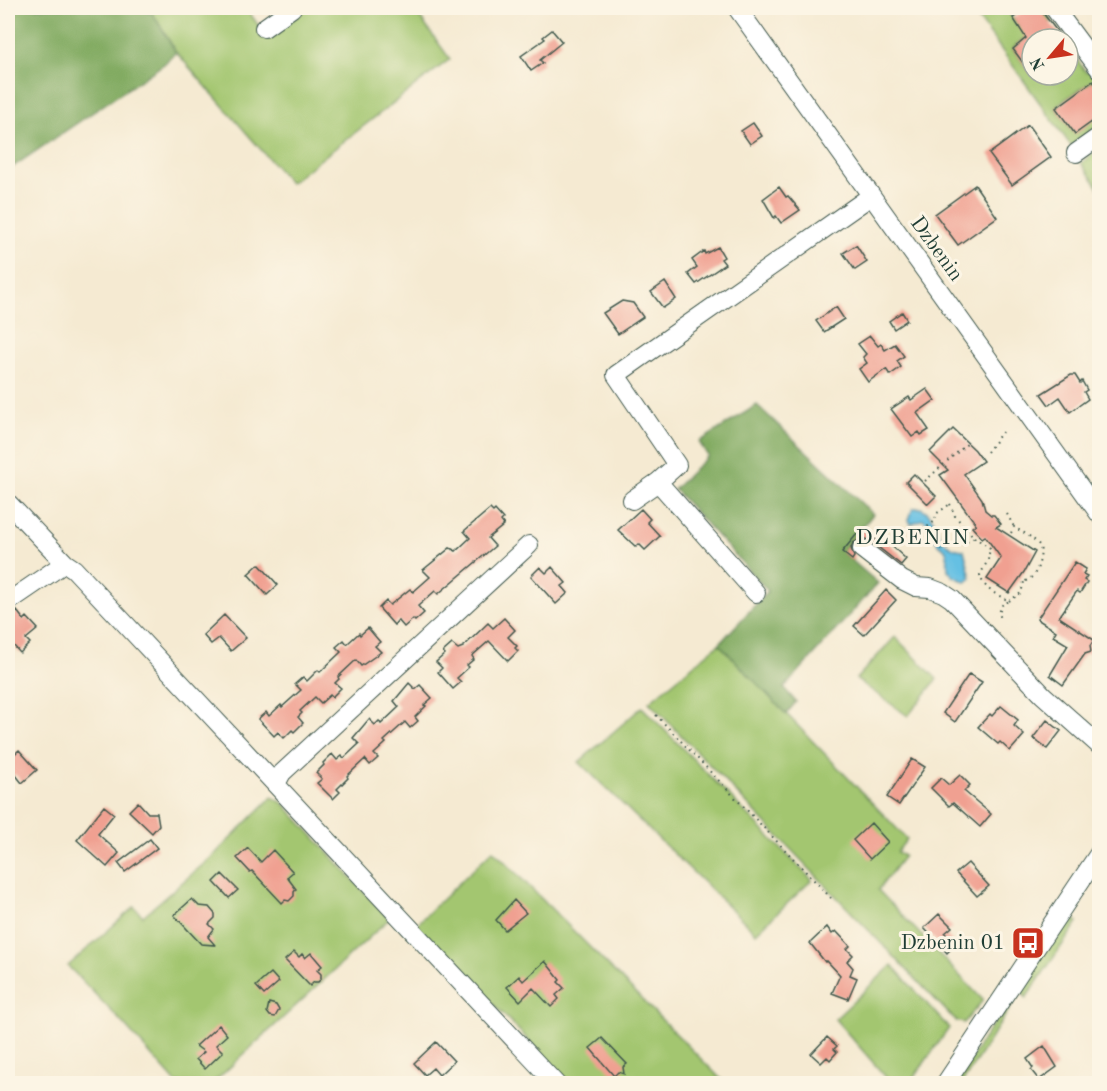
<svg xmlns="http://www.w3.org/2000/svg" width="1107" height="1091" viewBox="0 0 1107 1091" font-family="'Old Standard TT',serif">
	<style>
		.green { fill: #a3c66f; stroke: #618252; stroke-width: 1.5 }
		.forest { fill: #82ab62; stroke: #50744b; stroke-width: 1.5 }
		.water { fill: #65c0e3; stroke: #427e8c; stroke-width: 1.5 }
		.building { fill: #f0a091 }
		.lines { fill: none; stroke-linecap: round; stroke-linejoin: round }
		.minor-casing { stroke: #3f574c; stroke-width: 20 }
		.path { stroke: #3f574c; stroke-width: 2; stroke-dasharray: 1.5 4.5; stroke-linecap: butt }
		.minor { stroke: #fff; stroke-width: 18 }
		.labels { text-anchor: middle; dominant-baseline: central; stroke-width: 6; stroke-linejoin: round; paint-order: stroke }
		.street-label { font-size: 21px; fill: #1f3d34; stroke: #fcf5e5 }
		.poi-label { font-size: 21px; fill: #1f3d34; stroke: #fcf5e5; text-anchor: end }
		.neighbourhood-label { font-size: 22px; letter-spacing: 1.5px; fill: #1f3d34; stroke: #fcf5e5 }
	</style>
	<rect width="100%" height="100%" fill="#fcf5e5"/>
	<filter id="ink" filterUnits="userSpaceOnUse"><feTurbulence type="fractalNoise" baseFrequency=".0167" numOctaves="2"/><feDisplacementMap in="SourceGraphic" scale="12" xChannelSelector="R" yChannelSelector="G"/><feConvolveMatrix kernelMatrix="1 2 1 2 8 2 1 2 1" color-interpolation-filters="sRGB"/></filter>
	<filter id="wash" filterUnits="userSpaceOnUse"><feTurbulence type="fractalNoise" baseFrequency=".008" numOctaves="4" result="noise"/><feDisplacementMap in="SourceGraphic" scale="24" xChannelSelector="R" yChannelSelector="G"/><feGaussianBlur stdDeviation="1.35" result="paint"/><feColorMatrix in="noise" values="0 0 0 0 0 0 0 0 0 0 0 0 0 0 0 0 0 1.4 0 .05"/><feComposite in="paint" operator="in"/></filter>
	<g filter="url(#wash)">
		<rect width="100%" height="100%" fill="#f5ead2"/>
		<path class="green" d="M136,8h110l18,25 38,-25h111l37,51 -160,124 -114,-131 -23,-38z
			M971,8h12l4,4 6,-4h24l-8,5 10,14 25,-17 8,11 -35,23 -4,5 19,26h36v-26l4,-3 6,8 -3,3 11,15 4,-1 5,8 -35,24 -4,5 19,26 24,-18v9l-28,21z
			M1099,150v38l-18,-25z
			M895,637l42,42 -29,37 -52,-37z
			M719,644l188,195 -10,13 7,4 -26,34 105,110 -19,23 -8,-2 -307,-319z
			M642,707l170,173 -56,53 -177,-171z
			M272,797l11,6 106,116 -176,164h-37l-58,-65 -50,-52 66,-59 9,9 70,-60z
			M493,850l232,233h-155l-154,-158z
			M1065,913l13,9 -52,76 -5,-7 -59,92 -8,1z
			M892,965l57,63 -39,55h-19l-56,-64z"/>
		<path class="forest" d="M8,8h128l17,6 23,38 -12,12 -156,106z
			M757,405l116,109 -31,38 36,31 -94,105 12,14 -10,12 -67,-70 49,-53 -94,-102 34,-33 -9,-14z"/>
		<path class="water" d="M921,508c21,10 11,40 43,42l7,28 -5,4 -13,-6 -5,-6c-1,-11 2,-21 -10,-26l-1,-3 -6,-4 -3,-14 -5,-4 -12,5 -2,-4 4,-12z"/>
		<g id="blocks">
			<path class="building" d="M1028,8h11l24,31h-31v36l-19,-26 13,-11 -13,-20z
				M552,30l10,12 -22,18 3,3 -12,8 -10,-15 24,-17 -2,-2z
				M1093,81l7,8v27l-25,18 -19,-26z
				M753,123l9,13 -12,8 -9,-13z
				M1028,125l23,32 -39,28 -23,-31z
				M975,185l22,32 -39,28 -23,-31z
				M779,187l7,10 2,-1 12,14 -19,13 -5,-7 -2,2 -11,-19z
				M856,245l11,17 -12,8 -12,-17z
				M718,247l6,10 -3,2 4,5 -29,20 -8,-10 9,-7 -5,-7 12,-9 1,3z
				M665,282l11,17 -13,9 -12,-16z
				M622,301l11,2 10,14 -25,17 -15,-21z
				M836,307l8,12 -20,13 -8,-11z
				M902,312l5,8 -13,9 -5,-8z
				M870,336l8,10 3,-2 4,6 10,-6 9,12 -7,5 4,6 -11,8 -4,-6 -18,13 -9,-13 8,-6 -4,-6 3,-3 -8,-10z
				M1071,375h4l5,8 2,-2 5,9 -3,2 4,7 -18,13 -10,-15 -11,8 -8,-11z
				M927,389l8,11 -18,13 12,17 -8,5 -2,-3 -7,5 -21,-28 18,-12 2,3z
				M953,429l22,21 8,11 -19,13 18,25 3,11 6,5h3l7,9 -5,3 39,25 -11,20 -15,21 -22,-14 14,-21 -16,-22 -3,2 -10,-11 4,-3 -36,-49 8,-5 -18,-18z
				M914,474l22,22 -8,8 -22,-22z
				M490,509l3,3 2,-2 8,9 -2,2 3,4 -16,13 7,8 -57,48 -3,-3 -17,15 6,7 -9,8 -2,-2 -9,8 -6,-7 -4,5 -15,-17 7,-7 4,4 20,-16 3,3 17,-15 -7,-7 27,-22 6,3 14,-13 -6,-7z
				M641,509l9,10 -3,3 13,14 -15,14 -6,-6 -3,3 -18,-17z
				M862,528l18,15 4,-4 22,20 -5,6 -32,-25 -6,-2 -10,5 -2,5 3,9 -2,3 -10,-8z
				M1075,562l11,7 -3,5 4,2 -3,4 3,2 -7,11 -3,-2 -18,26 35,23 -4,6 1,6 -6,2 -22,31 -13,-10 18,-30 -15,-9 3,-5 -19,-12z
				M259,564l19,21 -11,10 -19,-21z
				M540,567l6,6 6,-6 14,16 -4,3 6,7 -12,11 -25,-28z
				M886,590l10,10 -32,35 -10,-9z
				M17,611l7,9 3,-3 11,12 -12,10 4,4 -10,10 -12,-14v-11l4,-3 -4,-5z
				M224,615l22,23 -15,13 -12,-13 -8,6 -8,-9z
				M504,618l11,12 -7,7 9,9 -2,2 3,3 -10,10 -19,-20 -17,15 2,3 -7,6 2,2 -12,11 4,4 -8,7 -15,-17 4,-4 -6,-6 9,-8 -2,-2 9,-8 6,5 5,-2 25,-24 5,5z
				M368,628l12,14 -5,4 6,6 -20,14 -5,-6 -18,17 1,2 -4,4 6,5 -9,9 -2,-2 -9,8 -6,-6 -15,14 2,2 -4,4 5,6 -9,9 -2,-2 -8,8 -6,-6 -4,4 -16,-17 8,-7 3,4 12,-11 1,2 19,-17 -6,-6 8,-7 4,4 11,-11 2,2 21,-20 -5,-5 8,-7 3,4 12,-11 1,2z
				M969,674l13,8 -27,40 -12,-9z
				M409,683l6,6 5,-4 12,13 -8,7 2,1 -11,11 3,4 -8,7 -5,-6 -21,19 2,2 -12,11 4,4 -8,7 -5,-6 -18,17 1,2 -11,11 3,3 -7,7 -16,-16 5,-4 -6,-6 8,-8 -1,-2 9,-9 5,6 5,-4 2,2 15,-14 -6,-6 16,-19 6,6 4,-4 2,3 18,-17 -5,-6z
				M1001,706l17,14 -4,6 10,9 -14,16 -10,-9 -2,2 -20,-17 12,-13 2,2z
				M1047,720l14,11 -14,18 -14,-11z
				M19,750l18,20 -15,13 -7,-9 -7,7v-21z
				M912,759l13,8 -26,38 -12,-8z
				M960,775l10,10 -6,6 27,23 -11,13 -27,-24 -4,3 -18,-18 10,-10 8,7z
				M138,802l10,11h9l2,12 -7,8 -23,-22z
				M104,806l10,8 -16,20 21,19 -12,14 -30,-27z
				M871,823l17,19 -18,17 -17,-19z
				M150,839l7,9 -32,24 -7,-9z
				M248,848l13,14 12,-12 20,22 -6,5 9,12 -2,3v4l-5,5 -4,-1 -3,3 -30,-32 -2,1 -13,-14z
				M968,863l21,23 -12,10 -21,-23z
				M222,874l16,16 -9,8 -15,-16z
				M192,899l7,7 10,1 6,7v4l-6,6 5,5 -6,8 7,8 -14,-1 -27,-29z
				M514,900l12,13 -21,17 -9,-10z
				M939,914l13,13 -7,6 10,12 -8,8 -23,-25z
				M827,927l5,7 4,-3 14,15 -3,3 6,6 -6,6 6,7 -3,7 7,3 -9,21 -16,-6 8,-18 -13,-14 -2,1 -15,-19z
				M294,952l5,5 3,-3 3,4 6,-5 11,13 -5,4 4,4v5l-3,3h-4l-4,4 -25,-26z
				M545,961l15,19 -2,2 6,6 -8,7 3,4 -8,8 -18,-19 -13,13 -13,-14 12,-11 4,5z
				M271,973l8,9 -15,13 -8,-9z
				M269,1003l7,2 3,5 -4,7 -5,-1 -3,-4z
				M219,1025l8,10 -11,10 7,7 -18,17 -9,-10 8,-7 -8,-6z
				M827,1037l10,9 -3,3 3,3 -7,8 -3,-3 -6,6 -10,-9z
				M602,1038l25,26 -4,3 1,7 -6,-2 -4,4 -24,-28z
				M436,1042l18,19 -15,14 -6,-7 -8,7 -11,-12z
				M1044,1046l13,21 -18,13 -8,-10 2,-2 -6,-9z"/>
		</g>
	</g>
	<g filter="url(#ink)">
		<use href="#blocks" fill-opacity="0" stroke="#3f574c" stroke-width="1.5"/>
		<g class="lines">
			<g class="minor-casing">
				<path id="minor" d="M737,8l363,507
					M1054,8l46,62
					M264,28l28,-20
					M1076,153l24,-17
					M658,482l98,111
					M632,500l26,-18 19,-17 -61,-90 255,-179
					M8,503l57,60 9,6 482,515
					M862,549l40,31 14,7 14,1 13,5 9,6 91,96 57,51
					M8,602l57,-39
					M276,784l6,-11 247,-228
					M945,1084l155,-232"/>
			</g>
			<path class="path" d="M1098,8l2,1
				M1011,16l12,-8
				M987,452l15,-20
				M925,481l44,-39
				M950,504l5,12 19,21 -14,10 -7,-2 -9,6c-16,-13 -10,-4 -17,-24l8,-6 1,-7z
				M1007,514l7,13
				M1011,533l3,-6c8,5 19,10 25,18 4,5 0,22 -4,28 -2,4 -7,7 -11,9
				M974,537l16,11 -2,12 -8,15c4,15 16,19 29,26l-7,4 -3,8 2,6
				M1009,601l12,-8 3,-11 -1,-3
				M656,715l175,183"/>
			<use href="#minor" class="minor"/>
		</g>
	</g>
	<defs>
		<g id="bus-square" transform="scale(1.725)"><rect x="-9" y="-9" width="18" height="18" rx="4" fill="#c8321e" stroke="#fcf5e5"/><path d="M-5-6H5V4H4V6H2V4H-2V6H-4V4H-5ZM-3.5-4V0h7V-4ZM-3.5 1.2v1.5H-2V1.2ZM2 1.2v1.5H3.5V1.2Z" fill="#fff"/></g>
	</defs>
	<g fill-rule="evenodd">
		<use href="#bus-square" x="1028" y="943"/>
	</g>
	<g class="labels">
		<g class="street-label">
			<text transform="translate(936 249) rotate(54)">Dzbenin</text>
		</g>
		<g class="poi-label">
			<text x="1005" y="943">Dzbenin 01</text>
		</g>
		<g class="neighbourhood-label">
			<text x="913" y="538">DZBENIN</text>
		</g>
	</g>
	<rect width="1107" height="1091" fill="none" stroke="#fcf5e5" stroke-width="30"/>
	<g transform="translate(1050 57) rotate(241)"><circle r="28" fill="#fcf5e5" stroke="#a4ab9e" stroke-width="1.5"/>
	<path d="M0-4.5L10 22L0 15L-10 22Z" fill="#c8321e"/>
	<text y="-9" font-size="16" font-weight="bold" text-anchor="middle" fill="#1f3d34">N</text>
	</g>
</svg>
